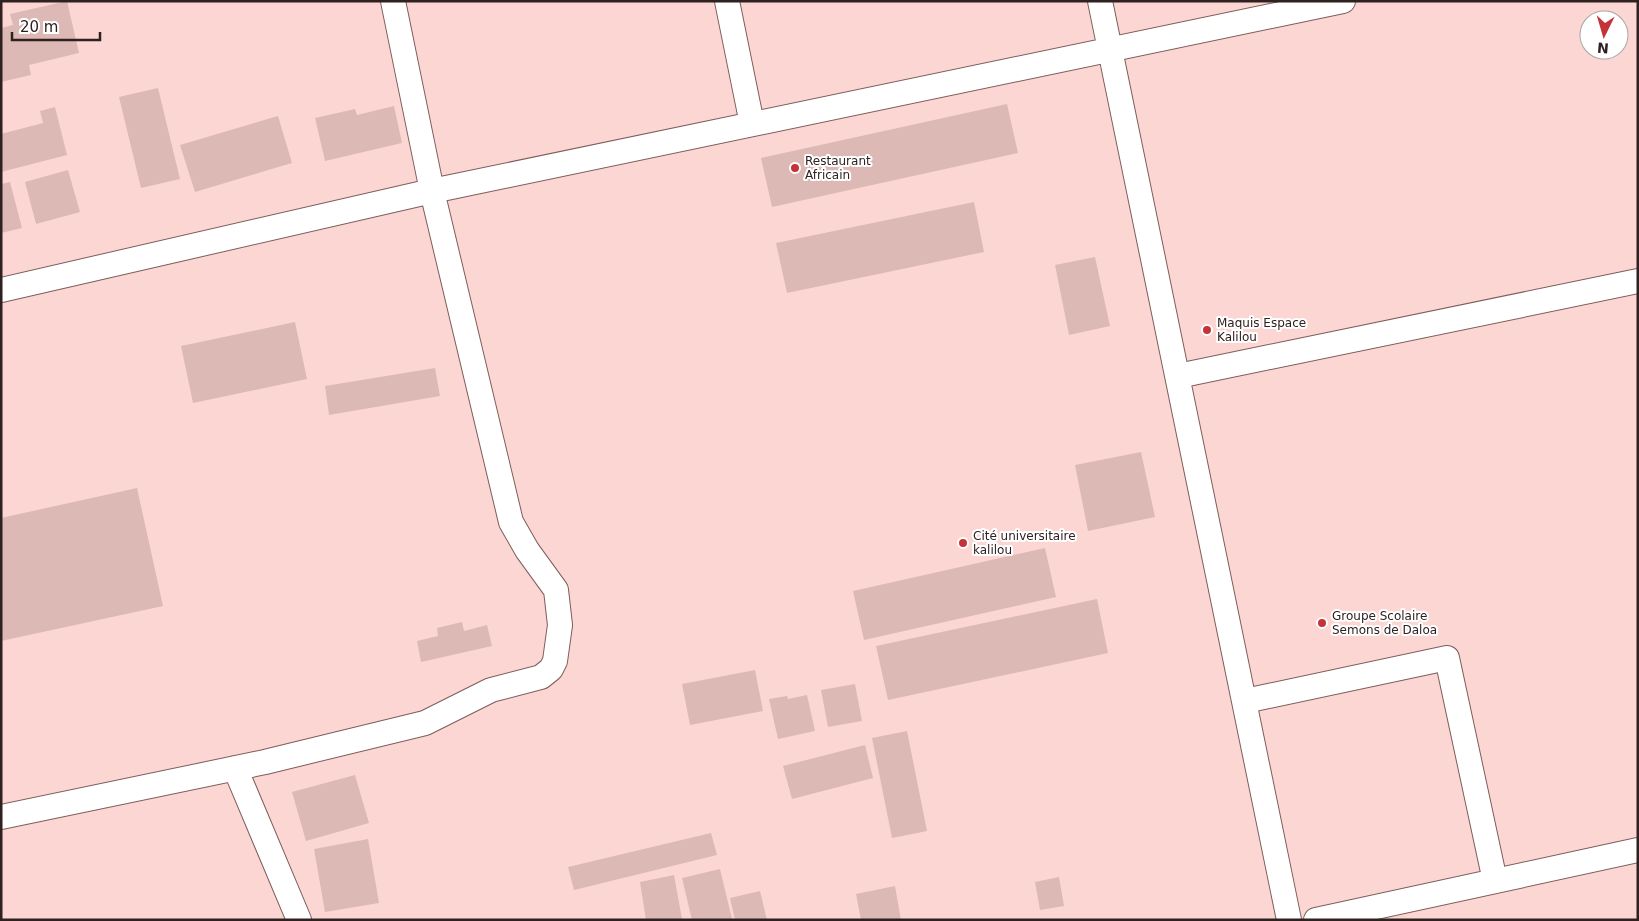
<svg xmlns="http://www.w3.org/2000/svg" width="1639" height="921" viewBox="0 0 1639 921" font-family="'DejaVu Sans',sans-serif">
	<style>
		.building { fill: #ddb9b5 }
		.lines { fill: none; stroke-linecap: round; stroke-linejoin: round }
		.street-casing { stroke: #7d5d5a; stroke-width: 26 }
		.street { stroke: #fff; stroke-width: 24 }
		.poi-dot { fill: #c33338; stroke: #fff; stroke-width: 2 }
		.labels { text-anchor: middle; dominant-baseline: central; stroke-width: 4; stroke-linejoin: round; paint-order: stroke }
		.poi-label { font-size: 12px; fill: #2f2120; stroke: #fff; text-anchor: start }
	</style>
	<rect width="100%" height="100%" fill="#fcd6d3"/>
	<path class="building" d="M67,1l12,52 -50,12 2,10 -30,7v-54l12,-3 -3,-11z
		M158,88l22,91 -39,9 -22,-91z
		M1007,104l11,49 -246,54 -11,-49z
		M394,106l8,37 -77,18 -10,-43 40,-9 2,6z
		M55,107l12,48 -66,17v-38l42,-11 -3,-12z
		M278,116l14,47 -97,29 -15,-47z
		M68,170l12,42 -44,12 -11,-42z
		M10,182l12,46 -21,5v-49z
		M974,202l10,50 -197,41 -11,-50z
		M1095,257l15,69 -41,9 -14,-70z
		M295,322l12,57 -114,24 -12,-57z
		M435,368l5,28 -111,19 -4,-29z
		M1141,452l14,65 -67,14 -13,-66z
		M137,488l26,118 -162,35v-123z
		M1045,548l11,49 -192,43 -11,-49z
		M1097,599l11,54 -220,47 -12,-54z
		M462,622l2,9 23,-6 5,21 -71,16 -4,-21 21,-5 -1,-8z
		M755,670l8,41 -73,14 -8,-41z
		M855,684l7,37 -34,6 -7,-37z
		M807,695l8,36 -37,8 -9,-40 18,-3 1,3z
		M907,731l20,100 -35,7 -20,-100z
		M865,745l8,33 -81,21 -9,-33z
		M355,775l14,48 -63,18 -14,-49z
		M711,833l6,22 -143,35 -6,-23z
		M368,839l11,64 -54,9 -11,-63z
		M720,869l12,50 -40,1 -10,-42z
		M674,875l8,44 -36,1 -6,-38z
		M1059,877l5,29 -24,4 -5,-28z
		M895,886l6,34h-40l-5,-26z
		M760,891l7,29h-32l-5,-22z"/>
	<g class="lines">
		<g class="street-casing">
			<path id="street" d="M727,1l25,123
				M1100,1l189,919
				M1,290l431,-99 911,-190
				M1178,376l460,-95
				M1245,701l202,-43 48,223
				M235,768l64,152
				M1,817l264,-55 160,-39 66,-33 50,-13 10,-8 4,-8 5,-36 -4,-35 -29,-40 -16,-28 -79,-331 -39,-190
				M1316,920l322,-70"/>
		</g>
		<use href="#street" class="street"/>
	</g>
	<g class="poi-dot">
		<circle cx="795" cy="168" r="5"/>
		<circle cx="1207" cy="330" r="5"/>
		<circle cx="963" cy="543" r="5"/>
		<circle cx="1322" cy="623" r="5"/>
	</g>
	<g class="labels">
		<g class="poi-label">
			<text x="805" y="161">Restaurant<tspan x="805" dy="14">Africain</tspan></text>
			<text x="1217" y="323">Maquis Espace<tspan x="1217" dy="14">Kalilou</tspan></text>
			<text x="973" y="536">Cité universitaire<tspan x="973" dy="14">kalilou</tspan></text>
			<text x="1332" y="616">Groupe Scolaire<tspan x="1332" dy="14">Semons de Daloa</tspan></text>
		</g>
	</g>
	<rect width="1639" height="921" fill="none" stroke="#2f2120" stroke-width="5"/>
	<g transform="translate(1604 35) rotate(185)"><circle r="24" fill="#ffffff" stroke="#aca6a6"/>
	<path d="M0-4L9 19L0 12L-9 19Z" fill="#c33338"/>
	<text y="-8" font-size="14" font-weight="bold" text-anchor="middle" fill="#2f2120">N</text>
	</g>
	<path d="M12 32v8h88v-8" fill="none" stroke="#2f2120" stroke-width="2.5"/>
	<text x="20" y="32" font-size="15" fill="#2f2120" stroke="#ffffff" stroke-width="4" paint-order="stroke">20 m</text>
</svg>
